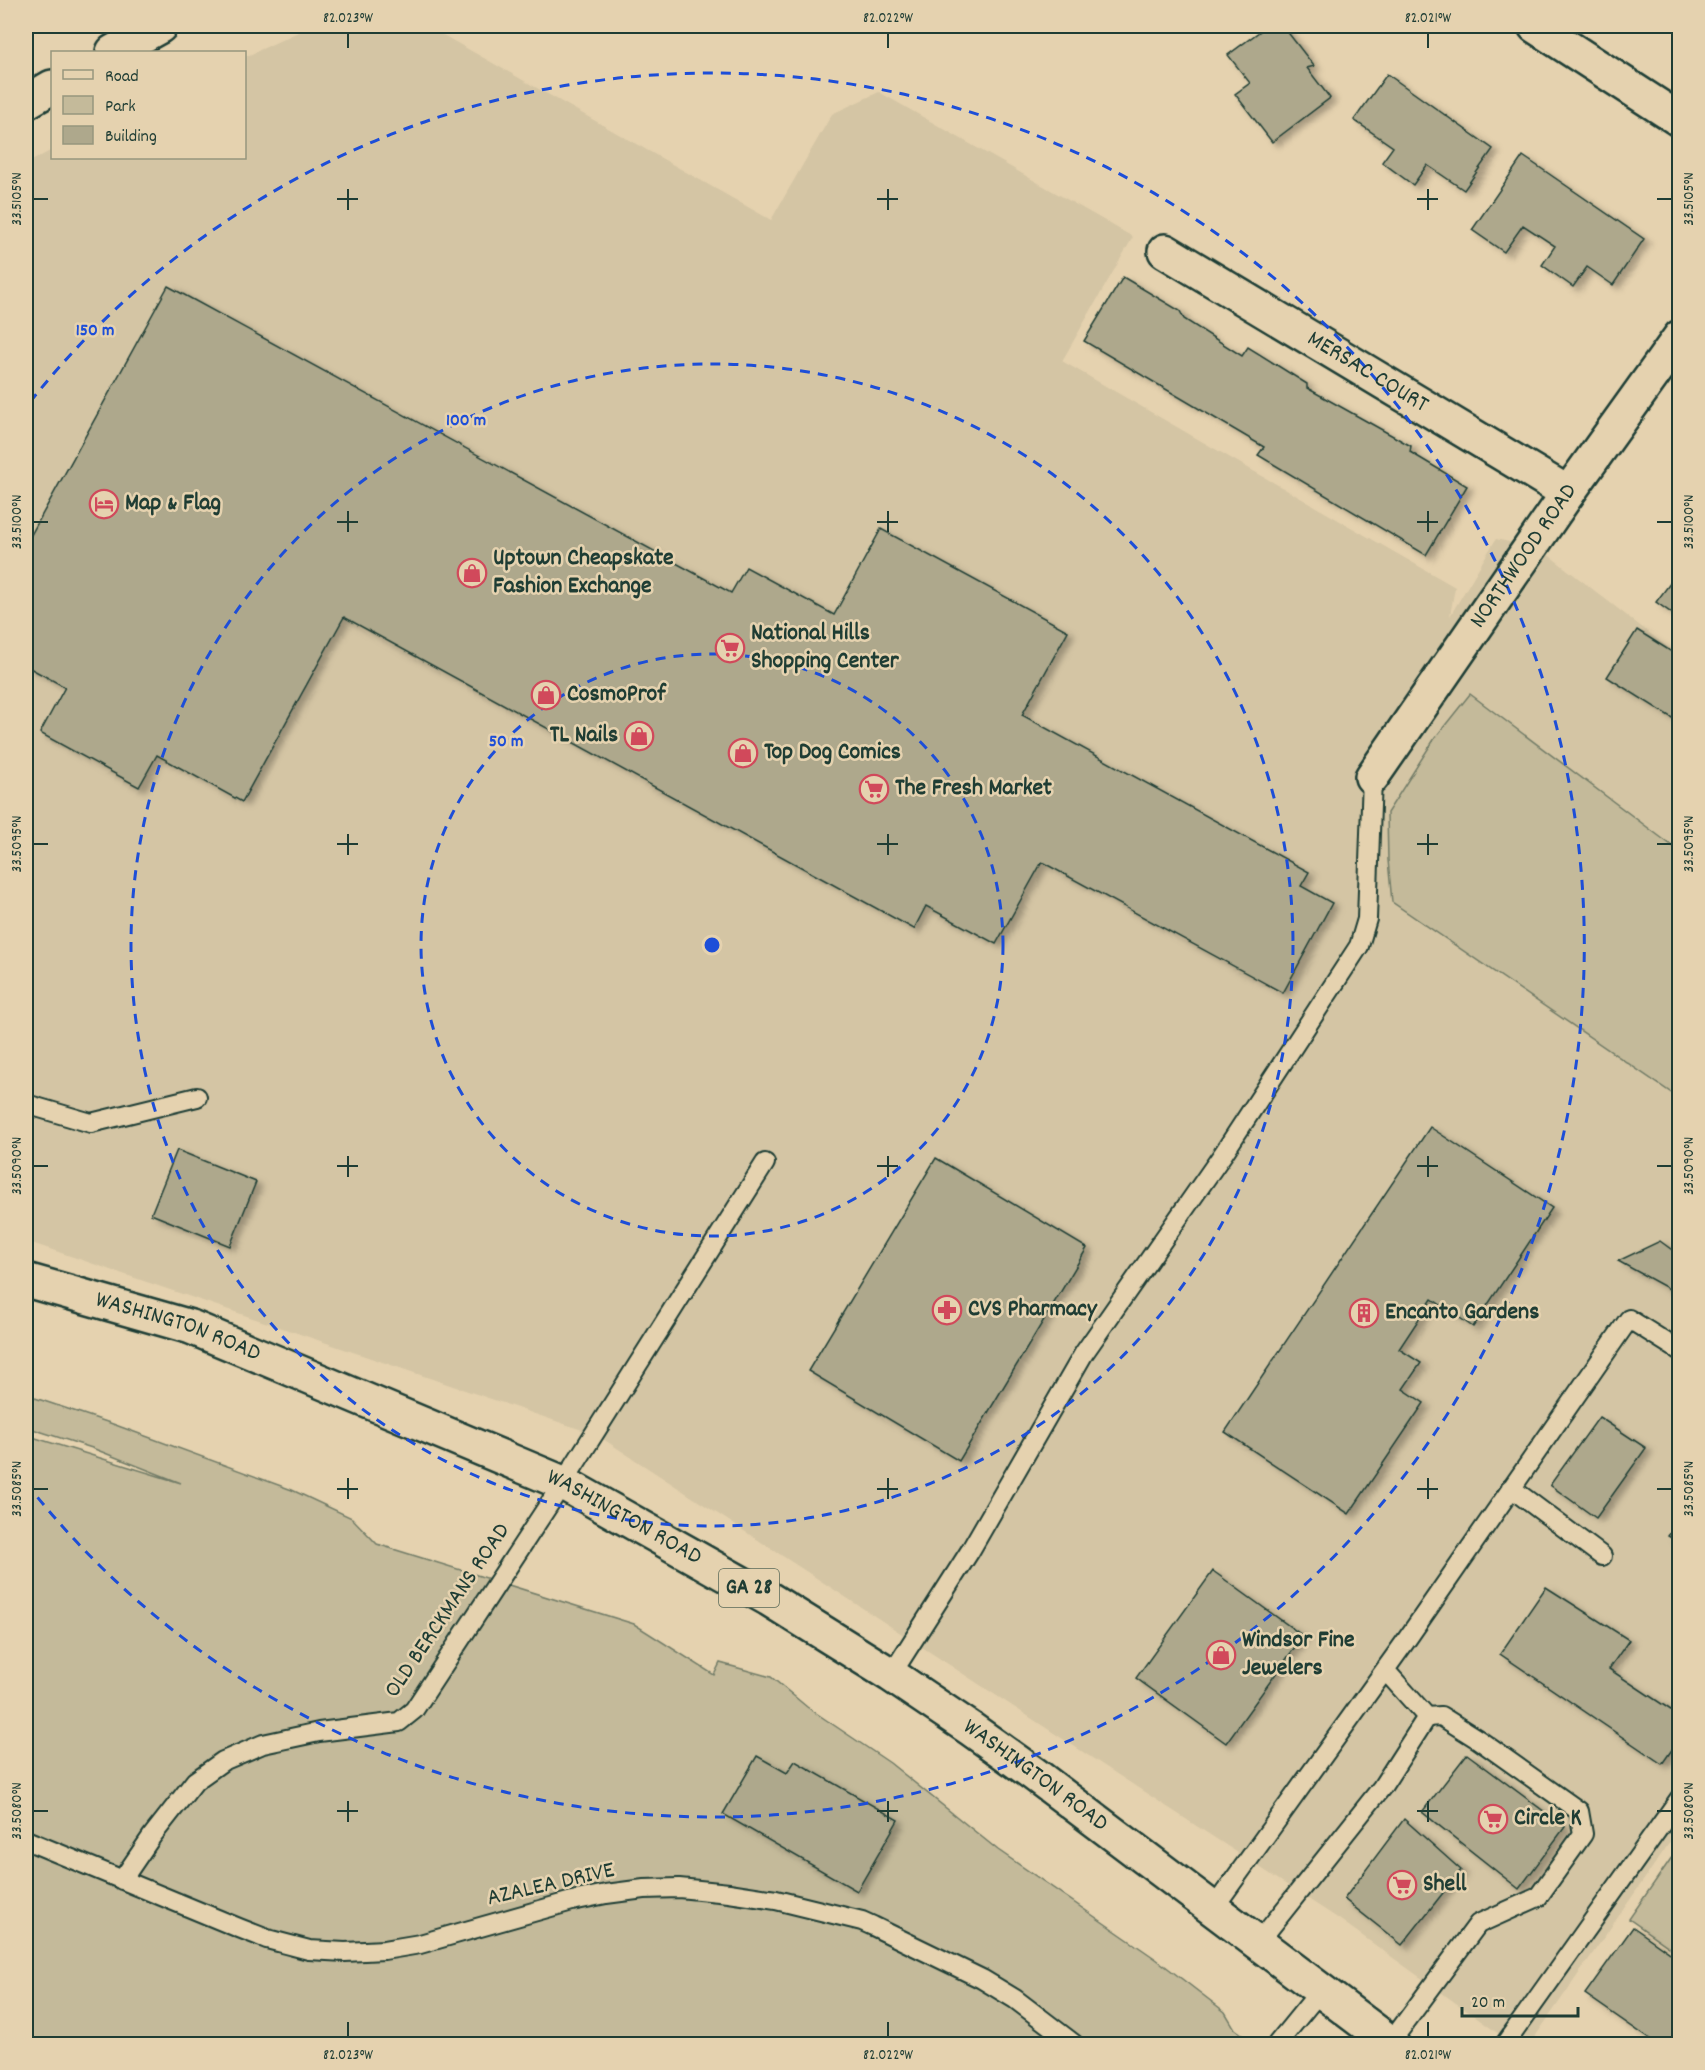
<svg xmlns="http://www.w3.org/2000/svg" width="1705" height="2070" viewBox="0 0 1705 2070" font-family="Dekko,sans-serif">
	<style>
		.built { fill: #d4c5a4 }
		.green { fill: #c4ba9a; stroke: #727c67; stroke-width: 1.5 }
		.building { fill: #aea88c; stroke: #1f3d34; stroke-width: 1.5; filter: url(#shadow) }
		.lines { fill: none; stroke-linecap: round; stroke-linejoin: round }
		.service-casing { stroke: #1f3d34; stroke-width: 22 }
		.minor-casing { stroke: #1f3d34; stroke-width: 38 }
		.primary-casing { stroke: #1f3d34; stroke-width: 38 }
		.service { stroke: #e5d2af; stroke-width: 18 }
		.minor { stroke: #e5d2af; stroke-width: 33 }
		.primary { stroke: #e5d2af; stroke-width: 33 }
		.ticks { fill: none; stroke: #1f3d34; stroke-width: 2 }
		.ring { fill: none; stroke: #1d4ed8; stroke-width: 3; stroke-dasharray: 10 8 }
		.labels { text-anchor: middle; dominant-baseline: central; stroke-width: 5; stroke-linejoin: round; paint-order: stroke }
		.shield { fill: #e5d2af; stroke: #5a6a59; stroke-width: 1.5 }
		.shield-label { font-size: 22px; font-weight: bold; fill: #1f3d34 }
		.street-label { font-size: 24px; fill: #1f3d34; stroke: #e5d2af }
		.poi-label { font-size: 24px; font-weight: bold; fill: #1f3d34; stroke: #e5d2af; text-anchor: start }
		.centre { fill: #1d4ed8; stroke: #e5d2af; stroke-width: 3 }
		.ring-label { font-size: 18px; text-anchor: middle; font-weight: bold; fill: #1d4ed8; stroke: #e5d2af; stroke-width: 5; stroke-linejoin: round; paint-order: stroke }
		.neatline { fill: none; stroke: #1f3d34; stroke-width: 2 }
		.ticks-label { font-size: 15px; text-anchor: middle; fill: #1f3d34 }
	</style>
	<defs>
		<filter id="shadow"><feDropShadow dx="6" dy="4" stdDeviation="3" flood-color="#0004"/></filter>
	</defs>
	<rect width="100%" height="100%" fill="#e5d2af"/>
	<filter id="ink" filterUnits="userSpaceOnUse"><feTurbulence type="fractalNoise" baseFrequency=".0167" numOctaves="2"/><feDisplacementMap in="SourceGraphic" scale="12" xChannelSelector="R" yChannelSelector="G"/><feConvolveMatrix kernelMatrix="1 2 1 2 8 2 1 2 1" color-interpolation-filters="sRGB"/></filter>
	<g filter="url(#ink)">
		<path class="built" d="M311,26h116l344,194 61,-106 47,-22 254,145 -71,124 393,226 -5,29 46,-77 46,11 137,106v1173l-149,215h-17l-174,-125 -742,-484 -571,-194v-1077l26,-14v8h192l1,-101z"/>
		<path class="green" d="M1470,694l209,157v247l-287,-196 -4,-42 -1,-47 48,-75z
			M26,1395l84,28 182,67 60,28 25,26 257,80 80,51 6,-12 51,14 36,30 83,56 108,87 158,109 69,53 10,17 21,15h-1230v-609l155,48 -89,-35 -66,-21z
			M1679,1847v107l-50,-35z"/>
		<path class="building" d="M1267,26h16l31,40 -7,2 23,30 -58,44 -37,-48 15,-11 -22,-28z
			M1387,74l106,75 -29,41 -37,-25 -14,20 -31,-23 11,-15 -39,-27z
			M1523,156l121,83 -31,46 -26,-18 -14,20 -31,-22 13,-19 -32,-21 -19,27 -32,-22z
			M1123,277l57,34 4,8 58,37 6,-9 59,37v4l104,58 -1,6 57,34 -41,69 -168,-100 6,-8 -180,-106z
			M168,286l563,307 15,-26 88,48 47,-86 187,102 -46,84 287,157 -8,14 31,17 -49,90 -241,-131 -46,82 -70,-38 -12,23 -570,-312 -102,185 -85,-47 -18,32 -99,-54 25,-46 -39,-21v-122z
			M1680,570v49l-24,-17z
			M1637,630l43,27v66l-73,-46z
			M1430,1127l122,81 -79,119 -41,-28 -33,50 22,14 -18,26 21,14 -75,111 -124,-82z
			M177,1150l79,32 -26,64 -79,-32z
			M936,1158l151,90 -128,213 -151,-90z
			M1660,1241l15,11 5,-6v49l-62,-34z
			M1599,1417l47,31 -50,70 -46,-33z
			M1680,1519v24l-12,-7z
			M1213,1571l90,65 -77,107 -90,-65z
			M1546,1587l83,53 -20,29 71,47v22l-18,26 -162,-110z
			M1467,1754l98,73 -46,62 -97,-77z
			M757,1756l30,17 8,-12 103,59 -41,71 -134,-77z
			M1404,1819l57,51 -59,75 -58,-46z
			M1633,1927l47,33v84h-23l-72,-50z"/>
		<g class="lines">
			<g class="service-casing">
				<path id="service" d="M26,1104l65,19 106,-26
					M1511,1488l91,68
					M1385,1670l42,47
					M891,1675l79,-124 114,-198 139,-199 136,-208 8,-27 5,-142
					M26,1840l213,88 28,11 42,11 36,2 39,-2 36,-6 152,-43 34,-7 38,-5 35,-1 50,5 47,7 86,21 11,5 109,53 33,20 59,45
					M122,1880l30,-44 43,-55 28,-20 40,-17 56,-12 80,-10 15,-12 149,-227 202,-320
					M1213,1909l192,-267 224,-323 51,32
					M1258,1943l124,-156 45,-70 14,-1 38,24 100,71 4,23 -45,63 -60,27 -88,119
					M1277,2044l44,-54
					M1505,2044l175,-246"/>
			</g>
			<g class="minor-casing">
				<g id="minor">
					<path d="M1535,26l145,94"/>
					<path d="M113,52l47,-26"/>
					<path d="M26,102l26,-15"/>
					<path id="s1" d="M1165,251l403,242"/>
					<path id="s2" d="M1372,777l196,-284 112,-156"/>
				</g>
			</g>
			<g class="primary-casing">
				<g id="primary">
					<path id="s3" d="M26,1280l165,47 372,156 206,116 122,76 80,54 63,45 358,270"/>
				</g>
			</g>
			<use href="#service" class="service"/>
			<use href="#minor" class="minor"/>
			<use href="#primary" class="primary"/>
		</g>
	</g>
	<path class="ticks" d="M348,33v15M888,33v15M1428,33v15M348,189v21M888,189v21M1428,189v21M33,199h15M337,199h21M877,199h21M1417,199h21M1657,199h15M348,511v21M888,511v21M1428,511v21M33,522h15M337,522h21M877,522h21M1417,522h21M1657,522h15M348,834v21M888,834v21M1428,834v21M33,844h15M337,844h21M877,844h21M1417,844h21M1657,844h15M348,1156v21M888,1156v21M1428,1156v21M33,1166h15M337,1166h21M877,1166h21M1417,1166h21M1657,1166h15M348,1478v21M888,1478v21M1428,1478v21M33,1489h15M337,1489h21M877,1489h21M1417,1489h21M1657,1489h15M348,1801v21M888,1801v21M1428,1801v21M33,1811h15M337,1811h21M877,1811h21M1417,1811h21M1657,1811h15M348,2022v15M888,2022v15M1428,2022v15"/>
	<g class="ring">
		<circle cx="712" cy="945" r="291"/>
		<circle cx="712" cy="945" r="581"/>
		<path d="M30 402A872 872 0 1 1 30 1488"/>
	</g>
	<defs>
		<g id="hotel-ring" transform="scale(1.5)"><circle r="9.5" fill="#e5d2af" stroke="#d1495b" stroke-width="1.5"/><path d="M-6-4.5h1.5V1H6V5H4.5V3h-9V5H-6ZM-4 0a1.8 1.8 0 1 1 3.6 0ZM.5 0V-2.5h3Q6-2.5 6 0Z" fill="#d1495b"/></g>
		<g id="shop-ring" transform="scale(1.5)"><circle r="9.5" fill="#e5d2af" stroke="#d1495b" stroke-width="1.5"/><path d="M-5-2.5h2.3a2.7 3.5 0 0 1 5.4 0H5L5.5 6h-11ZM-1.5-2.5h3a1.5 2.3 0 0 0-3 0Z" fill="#d1495b"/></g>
		<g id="supermarket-ring" transform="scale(1.5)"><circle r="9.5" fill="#e5d2af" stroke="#d1495b" stroke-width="1.5"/><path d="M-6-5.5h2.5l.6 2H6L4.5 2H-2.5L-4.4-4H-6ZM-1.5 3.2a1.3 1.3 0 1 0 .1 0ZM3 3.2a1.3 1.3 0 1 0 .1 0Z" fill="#d1495b"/></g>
		<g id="pharmacy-ring" transform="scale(1.5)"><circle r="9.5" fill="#e5d2af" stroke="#d1495b" stroke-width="1.5"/><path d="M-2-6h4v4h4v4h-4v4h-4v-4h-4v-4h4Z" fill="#d1495b"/></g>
		<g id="building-ring" transform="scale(1.5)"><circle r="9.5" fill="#e5d2af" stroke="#d1495b" stroke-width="1.5"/><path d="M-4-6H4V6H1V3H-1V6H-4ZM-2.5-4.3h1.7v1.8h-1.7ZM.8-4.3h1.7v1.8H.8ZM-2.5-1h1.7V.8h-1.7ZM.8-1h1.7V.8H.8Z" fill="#d1495b"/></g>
	</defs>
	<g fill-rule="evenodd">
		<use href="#hotel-ring" x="104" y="504"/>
		<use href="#shop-ring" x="472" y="573"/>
		<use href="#supermarket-ring" x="730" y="648"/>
		<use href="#shop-ring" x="546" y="695"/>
		<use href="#shop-ring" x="639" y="736"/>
		<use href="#shop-ring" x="743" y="753"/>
		<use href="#supermarket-ring" x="874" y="789"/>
		<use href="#pharmacy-ring" x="947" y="1310"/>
		<use href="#building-ring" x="1364" y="1313"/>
		<use href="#shop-ring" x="1221" y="1655"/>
		<use href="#supermarket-ring" x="1493" y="1819"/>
		<use href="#supermarket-ring" x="1402" y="1885"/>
	</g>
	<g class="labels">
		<rect class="shield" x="719" y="1569" width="60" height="38" rx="4.5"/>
		<g class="shield-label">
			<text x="749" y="1588">GA 28</text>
		</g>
		<g class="street-label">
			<text stroke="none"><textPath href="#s1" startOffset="236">MERSAC COURT</textPath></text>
			<text stroke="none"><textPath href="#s2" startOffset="268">NORTHWOOD ROAD</textPath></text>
			<text stroke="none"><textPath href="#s3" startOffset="159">WASHINGTON ROAD</textPath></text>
			<text stroke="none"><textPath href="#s3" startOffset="645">WASHINGTON ROAD</textPath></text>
			<text transform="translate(448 1611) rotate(-56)">OLD BERCKMANS ROAD</text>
			<text stroke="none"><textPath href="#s3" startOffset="1131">WASHINGTON ROAD</textPath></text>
			<text transform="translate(551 1885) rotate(-13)">AZALEA DRIVE</text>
		</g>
		<g class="poi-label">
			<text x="125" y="504">Map &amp; Flag</text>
			<text x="493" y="559">Uptown Cheapskate<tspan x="493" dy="28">Fashion Exchange</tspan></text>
			<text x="751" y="634">National Hills<tspan x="751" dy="28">Shopping Center</tspan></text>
			<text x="567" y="695">CosmoProf</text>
			<text x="618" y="736" text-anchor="end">TL Nails</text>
			<text x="764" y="753">Top Dog Comics</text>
			<text x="895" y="789">The Fresh Market</text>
			<text x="968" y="1310">CVS Pharmacy</text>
			<text x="1385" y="1313">Encanto Gardens</text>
			<text x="1242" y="1641">Windsor Fine<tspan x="1242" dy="28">Jewelers</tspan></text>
			<text x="1514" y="1819">Circle K</text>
			<text x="1423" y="1885">Shell</text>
		</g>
	</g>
	<circle cx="712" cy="945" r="9" class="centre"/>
	<g class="ring-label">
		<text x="95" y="335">150 m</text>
		<text x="466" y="425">100 m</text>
		<text x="506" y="746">50 m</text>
	</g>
	<rect width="1705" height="2070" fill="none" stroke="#e5d2af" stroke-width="66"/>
	<rect x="51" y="51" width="195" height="108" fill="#e5d2af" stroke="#96967e" stroke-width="1.5"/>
	<rect x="63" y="70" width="30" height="9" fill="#e5d2af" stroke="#96967e" stroke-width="1.5"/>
	<text x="105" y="81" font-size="18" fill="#1f3d34">Road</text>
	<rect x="63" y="96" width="30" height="18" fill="#c4ba9a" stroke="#96967e" stroke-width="1.5"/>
	<text x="105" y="111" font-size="18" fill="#1f3d34">Park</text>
	<rect x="63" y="126" width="30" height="18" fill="#aea88c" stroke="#96967e" stroke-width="1.5"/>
	<text x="105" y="141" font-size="18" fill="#1f3d34">Building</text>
	<path d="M1462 2007v9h116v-9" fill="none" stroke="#1f3d34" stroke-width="3"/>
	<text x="1471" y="2007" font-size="18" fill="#1f3d34" stroke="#e5d2af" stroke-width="4.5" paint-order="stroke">20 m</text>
	<rect x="33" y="33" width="1639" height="2004" class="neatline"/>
	<g class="ticks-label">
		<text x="348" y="22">82.023°W</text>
		<text x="888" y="22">82.022°W</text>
		<text x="1428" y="22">82.021°W</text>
		<text transform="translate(16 199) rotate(-90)" y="5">33.5105°N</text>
		<text transform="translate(1688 199) rotate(-90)" y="5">33.5105°N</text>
		<text transform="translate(16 522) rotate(-90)" y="5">33.5100°N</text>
		<text transform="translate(1688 522) rotate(-90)" y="5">33.5100°N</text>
		<text transform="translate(16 844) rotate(-90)" y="5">33.5095°N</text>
		<text transform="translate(1688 844) rotate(-90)" y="5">33.5095°N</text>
		<text transform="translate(16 1166) rotate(-90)" y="5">33.5090°N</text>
		<text transform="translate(1688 1166) rotate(-90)" y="5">33.5090°N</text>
		<text transform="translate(16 1489) rotate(-90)" y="5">33.5085°N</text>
		<text transform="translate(1688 1489) rotate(-90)" y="5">33.5085°N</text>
		<text transform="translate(16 1811) rotate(-90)" y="5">33.5080°N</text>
		<text transform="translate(1688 1811) rotate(-90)" y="5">33.5080°N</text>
		<text x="348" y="2059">82.023°W</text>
		<text x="888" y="2059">82.022°W</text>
		<text x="1428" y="2059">82.021°W</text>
	</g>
</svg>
